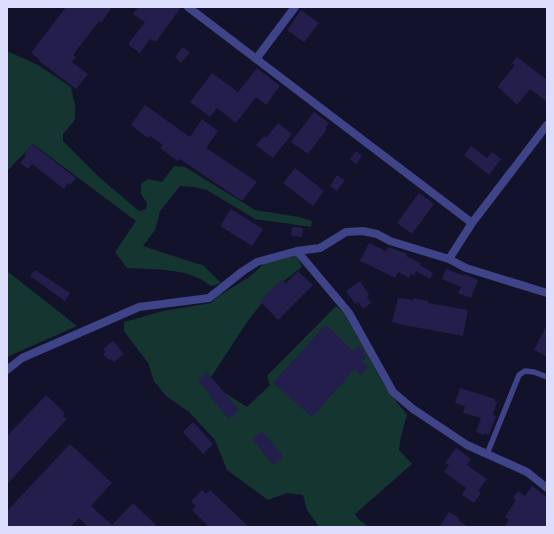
<svg xmlns="http://www.w3.org/2000/svg" width="554" height="534" viewBox="0 0 554 534" font-family="Quicksand,sans-serif">
	<style>
		.green { fill: #153530 }
		.building { fill: #231e4b }
		.lines { fill: none; stroke-linecap: round; stroke-linejoin: round }
		.service { stroke: #3f4488; stroke-width: 5.5 }
		.minor { stroke: #3f4488; stroke-width: 8 }
	</style>
	<rect width="100%" height="100%" fill="#13122b"/>
	<path class="green" d="M7,51l31,14 33,22 4,19v14l-12,14v7l36,36 40,34 7,-2 1,-6 -6,-9v-10l7,-5 14,3 12,-16 11,1 70,43 44,7 13,4 -1,6 -56,-8 -48,-29 -13,-3 -14,-1 -20,25 -5,19 -12,16 52,17 8,2 18,18 -10,3c-23,-19 -57,-16 -84,-18l-12,-16 21,-31 -103,-77 -26,27z
		M296,254l6,13 -30,23 -25,32 -39,60 39,25 23,-22 -3,-9 69,-70 9,8 40,73 22,28 -6,21 -2,14 13,14 -57,50 4,6 10,7h-50l-12,-17 -4,-15 -16,-2 -19,7 -41,-30 -12,-30 -26,-28 -23,-16 -12,-15 -6,-18 -24,-32v-9l39,-11 48,-8 9,-8 28,-17 17,-15z
		M7,271l70,55 -70,31z"/>
	<path class="building" d="M66,7h46l-11,16 -2,-2 -26,34 3,2 -4,5 16,12 -12,15 -37,-28 1,-1 -9,-7z
		M138,7h43l-25,35 -6,-3 -10,14 -12,-9 17,-22 -12,-8z
		M301,10l18,13 -15,19 -17,-12z
		M183,47l7,6 -9,10 -6,-6z
		M517,57l30,23v22l-17,-13 -13,16 -18,-17 -1,-2 17,-21 -3,-2z
		M257,68l23,18 -14,19 -10,-8 -20,26 -19,-15 -7,9 -20,-15 22,-29 26,19z
		M145,105l45,32 12,-18 16,12 -12,17 51,34 -15,19 -62,-42 -2,2 -18,-13 3,-3 -13,-9 -2,2 -17,-13z
		M314,112l15,11 -4,5 2,1 -19,25 -17,-12z
		M278,123l14,11 -19,24 -17,-13 8,-9 2,2z
		M32,144l44,34 -6,7 -2,-2 -4,6 -32,-25 -4,5 -8,-6 6,-7 -2,-1z
		M471,146l16,12 5,-6 9,7 -12,16 -25,-20z
		M356,151l6,5 -6,8 -6,-5z
		M295,168l29,23 -11,15 -30,-23z
		M337,175l8,5 -8,11 -7,-5z
		M419,193l15,11 -22,30 -15,-11z
		M231,209l32,20 -11,17 -32,-20z
		M292,227l11,1 -1,9 -11,-1z
		M369,243l17,8 2,-4 19,7 -1,2 15,7 -1,2 13,8 -3,6 -14,-8 -2,5 -3,-2 -2,4 -11,-6 -3,6 -16,-8 -19,-9z
		M446,269l18,7 1,-2 13,6 -7,18 -13,-5 3,-6 -19,-8z
		M35,270l35,23 -5,8 -35,-25z
		M298,271l15,14 -35,35 -18,-19 22,-22 4,4z
		M360,281l9,14 -2,2 4,6 -8,6 -5,-7 -3,2 -9,-13z
		M398,298l15,2v-2l15,3v2l40,7 -5,26 -65,-12v-1l-6,-1z
		M547,325v32l-13,-7z
		M324,326h4l25,25 7,-5 6,11 -4,5 6,4 -6,9 -8,-5 -42,47 -39,-34z
		M113,341l11,13 -10,8 -3,-3 -2,1 -6,-6 3,-2 -3,-3z
		M207,372l32,38 -10,9 -19,-22 1,-1 -13,-15z
		M460,388l35,11 -1,2h3l-4,14 3,1 -7,19 -4,-2 -1,2 -8,-3 5,-14 -18,-5 2,-7 -10,-3z
		M46,395l19,18 -2,3 4,3 -60,65v-48z
		M193,422l20,22 -10,10 -20,-22z
		M262,431l21,25 -10,9 -21,-26z
		M70,444l42,39 -21,23 21,19 21,-22 25,24h-70l-9,-9 -9,9h-63v-16z
		M456,448l15,11 -4,6 20,14 -9,12 3,2 -7,10 -12,-8 4,-7 -22,-16 5,-7 -4,-2z
		M532,486l15,11v30h-43l5,-7 -4,-3 11,-17 -3,-2 5,-7 7,5z
		M202,490l4,4 4,-4 39,37h-40l-17,-17 4,-4 -5,-5z
		M449,512l10,6 -1,2 10,7h-29z"/>
	<g class="lines">
		<path class="service" d="M487,454l32,-79 6,-4 9,1 13,5"/>
		<path class="minor" d="M188,7l284,216
			M256,59l39,-52
			M297,251l52,62 44,79 20,17 54,36 60,27 20,16
			M449,259l23,-36 75,-98
			M7,370l15,-12 117,-51 70,-9 34,-27 14,-9 40,-11 23,-3 26,-16 17,-1 14,3 13,7 59,18 17,9 81,25"/>
	</g>
	<rect width="554" height="534" fill="none" stroke="#ddddfe" stroke-width="16"/>
</svg>
